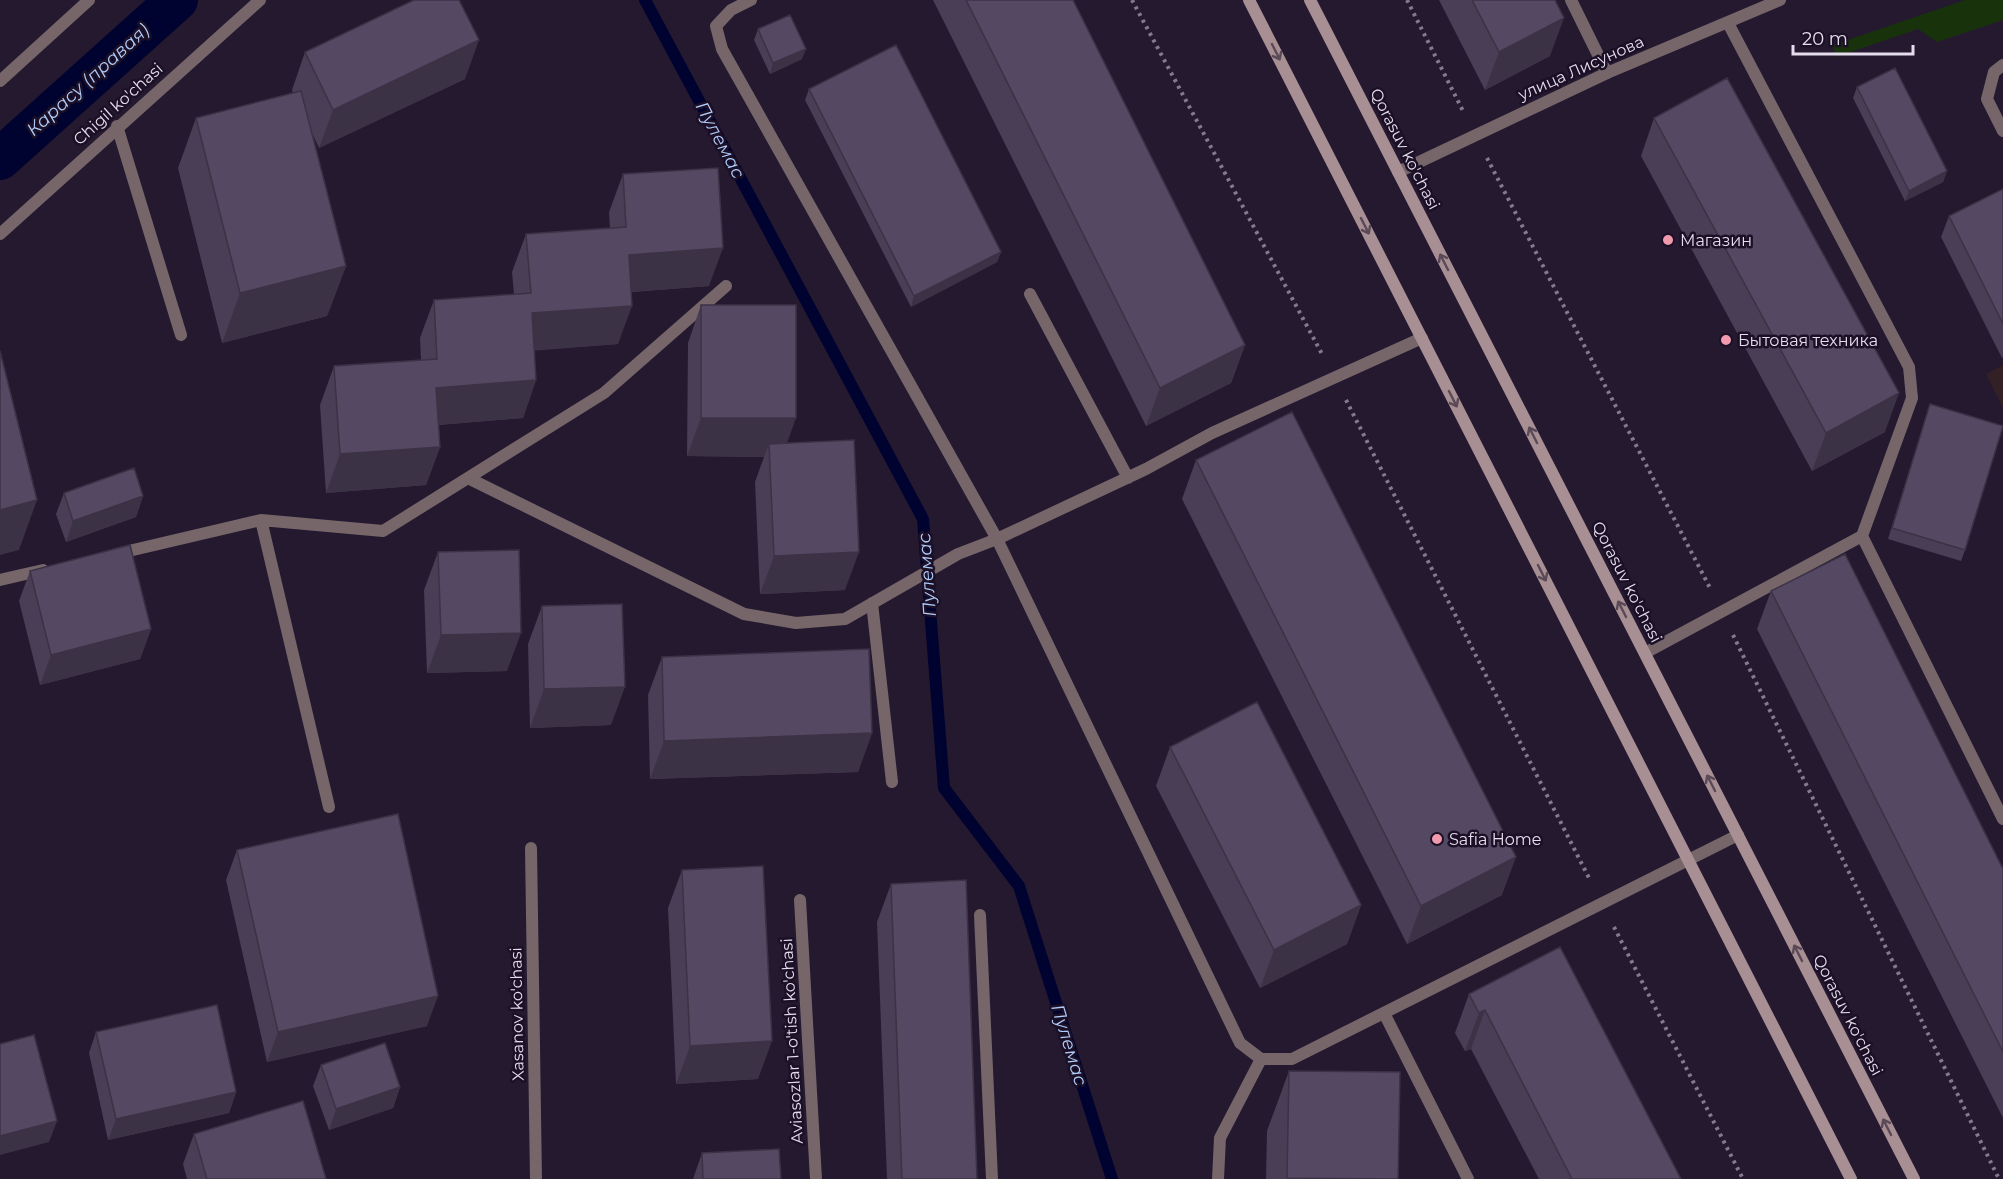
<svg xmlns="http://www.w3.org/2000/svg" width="2003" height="1179" viewBox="0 0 2003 1179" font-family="Montserrat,sans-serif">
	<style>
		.education { fill: #332025 }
		.green { fill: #18330b }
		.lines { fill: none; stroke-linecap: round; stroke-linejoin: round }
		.stream { stroke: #00032f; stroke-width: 12 }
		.canal { stroke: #00032f; stroke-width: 42 }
		.path { stroke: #847a8e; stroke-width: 4; stroke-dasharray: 3 4.5; stroke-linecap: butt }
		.service { stroke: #766669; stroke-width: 12 }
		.minor { stroke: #766669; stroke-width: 12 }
		.tertiary { stroke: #766669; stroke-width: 12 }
		.secondary { stroke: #a88f93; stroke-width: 12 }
		.wall { fill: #493e55 }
		.shaded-wall { fill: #3c3245 }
		.building { fill: #554863; stroke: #3c3245; stroke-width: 1.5 }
		.oneway { stroke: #5a4957 }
		.poi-dot { fill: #f29aad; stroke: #1b1026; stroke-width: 2 }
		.labels { text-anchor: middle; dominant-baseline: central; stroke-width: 5; stroke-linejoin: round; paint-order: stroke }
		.street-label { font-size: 16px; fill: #e5dded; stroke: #1b1026 }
		.poi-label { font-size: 16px; fill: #e5dded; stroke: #1b1026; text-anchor: start }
		.water-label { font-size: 18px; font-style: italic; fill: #afccfb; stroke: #1b1026 }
	</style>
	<rect width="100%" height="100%" fill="#251930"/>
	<path class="education" d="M2003,365v43l-17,-34z"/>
	<path class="green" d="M1965,0h38v20l-66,22 -19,-13 -82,28 -3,-12z"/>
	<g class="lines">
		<path class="stream" d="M645,0l278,519 21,269 75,98 93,293"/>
		<path class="canal" d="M0,159l177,-159"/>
		<path class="path" d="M1132,0l190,354
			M1407,0l56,111
			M1487,158l223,430
			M1346,400l244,480
			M1733,635l266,544
			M1614,927l129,252"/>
		<path class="service" d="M751,0l-20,10 -15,16 6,23 275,490 149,-70 66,-36 210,-95
			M1571,0l36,73
			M1728,23l181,344 3,31 -50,138
			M2003,65l-9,7 -7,27 16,32
			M117,126l64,209
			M1030,294l98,184
			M468,478l276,136 52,9 49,-4 113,-65 39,-15 243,504 21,16h31l446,-224
			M261,520l68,287
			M116,554l145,-34 122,11 221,-138 122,-107
			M0,580l43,-10
			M872,603l20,179
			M1645,653l217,-117 141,283
			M980,915l12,264
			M1384,1013l84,166
			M1218,1179l2,-41 41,-79"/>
		<path class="minor" d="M1398,172l209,-99 173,-73
			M0,234l260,-234
			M531,848l5,331
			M800,900l16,279"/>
		<path class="tertiary" d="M0,81l89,-81"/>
		<path class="secondary" d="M1249,0l602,1179
			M1310,0l604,1179"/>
	</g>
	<path class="wall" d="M933,0h140l172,345 -14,38 -85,43z
		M1439,0h116l-5,56 -65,34z
		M758,29l44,30 -32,15 -16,-34z
		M305,52l160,27 -146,69 -7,-15 34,133 -19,50 -105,27 -44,-175 18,-50 97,-25 -1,-3z
		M1857,87l90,84 -4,11 -38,19 -52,-103z
		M809,89l192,163 -4,10 -86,45 -106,-207z
		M1654,118l231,314 -73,39 -171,-315z
		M623,174l86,112 -77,6 -14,52 -84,6 2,30 -13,38 -84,7 1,22 -14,38 -100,8 -6,-88 14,-39 87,-6 -1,-22 14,-38 80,-6 -2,-22 14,-38 84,-6 -1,-16z
		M2003,189v168l-1,1 -61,-121 8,-21z
		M701,305l86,138 58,147 -85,4 -5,-112 9,-25 -77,-1 1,-113z
		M1930,404l35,146 -4,11 -73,-22z
		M1196,460l306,435 -95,49 -225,-445z
		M64,493l79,3 -7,21 -70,25 -10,-28z
		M438,552l69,119 -80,2 -3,-83z
		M30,571l121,58 -11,30 -100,26 -21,-84z
		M1771,591l232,278v249l-246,-489z
		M542,606l69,119 -81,3 -2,-84z
		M662,657l210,76 -14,39 -208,7 -2,-84z
		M1170,747l191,158 -14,39 -87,44 -104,-202z
		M237,850l190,176 -160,36 -41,-182z
		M682,870l76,209 -82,5 -8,-176z
		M891,884l86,295h-90l-10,-257z
		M1469,994l212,185h-142l-68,-130 -6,2 -10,-18z
		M96,1032l140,60 -7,21 -121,27 -19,-87z
		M321,1065l79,22 -7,21 -64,22 -16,-44z
		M1289,1071l109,108h-132l1,-48z
		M194,1134l132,45h-139l-4,-15z
		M702,1153l79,26h-88z"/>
	<path class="shaded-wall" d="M1564,18l-14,38 -65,34 14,-38z
		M479,40l-14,39 -146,69 14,-38z
		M806,49l-4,10 -32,15 3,-11z
		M1947,171l-4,11 -38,19 4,-10z
		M723,248l-14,38 -94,7 14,-38z
		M1001,252l-4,10 -86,45 3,-11z
		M346,266l-19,50 -105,27 18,-50z
		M632,306l-14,38 -100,8 14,-39z
		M1245,345l-14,38 -85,43 14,-38z
		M536,380l-13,38 -101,8 14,-38z
		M1899,393l-14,39 -73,39 14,-38z
		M701,418h95l-14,39 -13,-13 -5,13 -77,-1z
		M440,447l-14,38 -100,8 14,-39z
		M143,496l-7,21 -70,25 7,-21z
		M37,500l-18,50 -19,5v-45z
		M859,552l-14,38 -85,4 14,-38z
		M151,629l-11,30 -100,26 11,-30z
		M521,633l-14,38 -80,2 14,-38z
		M625,687l-14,38 -81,3 14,-39z
		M872,733l-14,39 -208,7 14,-38z
		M1516,857l-14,38 -95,49 14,-38z
		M1361,905l-14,39 -87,44 14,-38z
		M438,996l-11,30 -160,36 11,-30z
		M1485,1010l-14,39 -6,2 14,-38z
		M772,1041l-14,38 -82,5 14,-38z
		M400,1087l-7,21 -64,22 7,-21z
		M236,1092l-7,21 -121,27 8,-21z
		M57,1121l-8,21 -49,13v-19z"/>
	<path class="building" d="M414,0h45l20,40 -146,70 -28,-58z
		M966,0h107l172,345 -85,43z
		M1472,0h83l9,18 -65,34z
		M790,15l16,34 -33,14 -15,-34z
		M896,45l105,207 -87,44 -105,-207z
		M1895,68l52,103 -38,20 -52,-104z
		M1727,78l172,315 -73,40 -172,-315z
		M301,91l45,175 -106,27 -44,-175z
		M718,168l5,80 -94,7 3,51 -100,7 4,67 -100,8 4,59 -100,7 -6,-88 103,-7 -3,-59 97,-7 -5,-59 100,-7 -3,-53z
		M2003,189v135l-54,-108z
		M701,305h95v113h-95z
		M0,351l37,149 -37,10z
		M1930,404l73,22 -38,124 -73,-22z
		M1292,412l224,445 -95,49 -225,-446z
		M854,440l5,112 -85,4 -5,-112z
		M134,468l9,28 -70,25 -9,-28z
		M130,545l21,84 -100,26 -21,-84z
		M519,550l2,83 -80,2 -3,-83z
		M1845,554l158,315v183l-232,-461z
		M622,604l3,83 -81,2 -2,-83z
		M869,649l3,84 -208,8 -2,-84z
		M1257,702l104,203 -87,45 -104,-203z
		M398,814l40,182 -160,36 -41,-182z
		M763,866l9,175 -82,5 -8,-176z
		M966,880l11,299h-75l-11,-295z
		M1560,947l121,232h-109l-87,-169 -6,3 -10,-19z
		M217,1005l19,87 -120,27 -20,-87z
		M34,1035l23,86 -57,15v-92z
		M385,1043l15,44 -64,22 -15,-44z
		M1289,1071l111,1 -2,107 -111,-1z
		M303,1101l23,78h-119l-13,-45z
		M779,1149l2,30h-78l-1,-26z"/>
	<defs><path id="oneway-shaft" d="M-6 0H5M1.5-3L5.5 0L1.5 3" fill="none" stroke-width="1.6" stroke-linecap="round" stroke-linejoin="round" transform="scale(1.5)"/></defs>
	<g class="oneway">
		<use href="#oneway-shaft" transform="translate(1276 52) rotate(63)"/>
		<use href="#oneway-shaft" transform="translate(1365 226) rotate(63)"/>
		<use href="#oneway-shaft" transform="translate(1444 262) rotate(-117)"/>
		<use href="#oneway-shaft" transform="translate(1453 399) rotate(63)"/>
		<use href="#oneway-shaft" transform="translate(1533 435) rotate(-117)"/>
		<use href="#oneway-shaft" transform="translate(1542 573) rotate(63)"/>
		<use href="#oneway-shaft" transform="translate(1622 609) rotate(-117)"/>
		<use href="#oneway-shaft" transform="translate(1711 783) rotate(-117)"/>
		<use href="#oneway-shaft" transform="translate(1798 953) rotate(-117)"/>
		<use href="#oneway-shaft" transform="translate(1887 1127) rotate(-117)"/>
	</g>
	<g class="poi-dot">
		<circle cx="1668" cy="240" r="6"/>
		<circle cx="1726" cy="340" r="6"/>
		<circle cx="1437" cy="839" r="6"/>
	</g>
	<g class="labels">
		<g class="street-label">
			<text transform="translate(1581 68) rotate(-24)">улица Лисунова</text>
			<text transform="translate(118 104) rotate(-42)">Chigil ko'chasi</text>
			<text transform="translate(1405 149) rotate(63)">Qorasuv ko'chasi</text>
			<text transform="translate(1627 582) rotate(63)">Qorasuv ko'chasi</text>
			<text transform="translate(517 1014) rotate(-91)">Xasanov ko'chasi</text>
			<text transform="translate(1848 1015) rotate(63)">Qorasuv ko'chasi</text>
			<text transform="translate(792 1041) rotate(-93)">Aviasozlar 1-o'tish ko'chasi</text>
		</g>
		<g class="poi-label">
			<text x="1680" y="240">Магазин</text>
			<text x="1738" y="340">Бытовая техника</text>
			<text x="1449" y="839">Safia Home</text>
		</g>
		<g class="water-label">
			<text transform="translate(88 80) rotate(-42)">Карасу (правая)</text>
			<text transform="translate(720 140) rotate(62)">Пулемас</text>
			<text transform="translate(927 575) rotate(-94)">Пулемас</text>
			<text transform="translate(1069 1045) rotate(73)">Пулемас</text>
		</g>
	</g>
	<path d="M1793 45v9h120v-9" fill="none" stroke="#e5dded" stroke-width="3"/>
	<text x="1802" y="45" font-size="18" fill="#e5dded" stroke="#1b1026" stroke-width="4.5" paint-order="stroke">20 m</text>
</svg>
